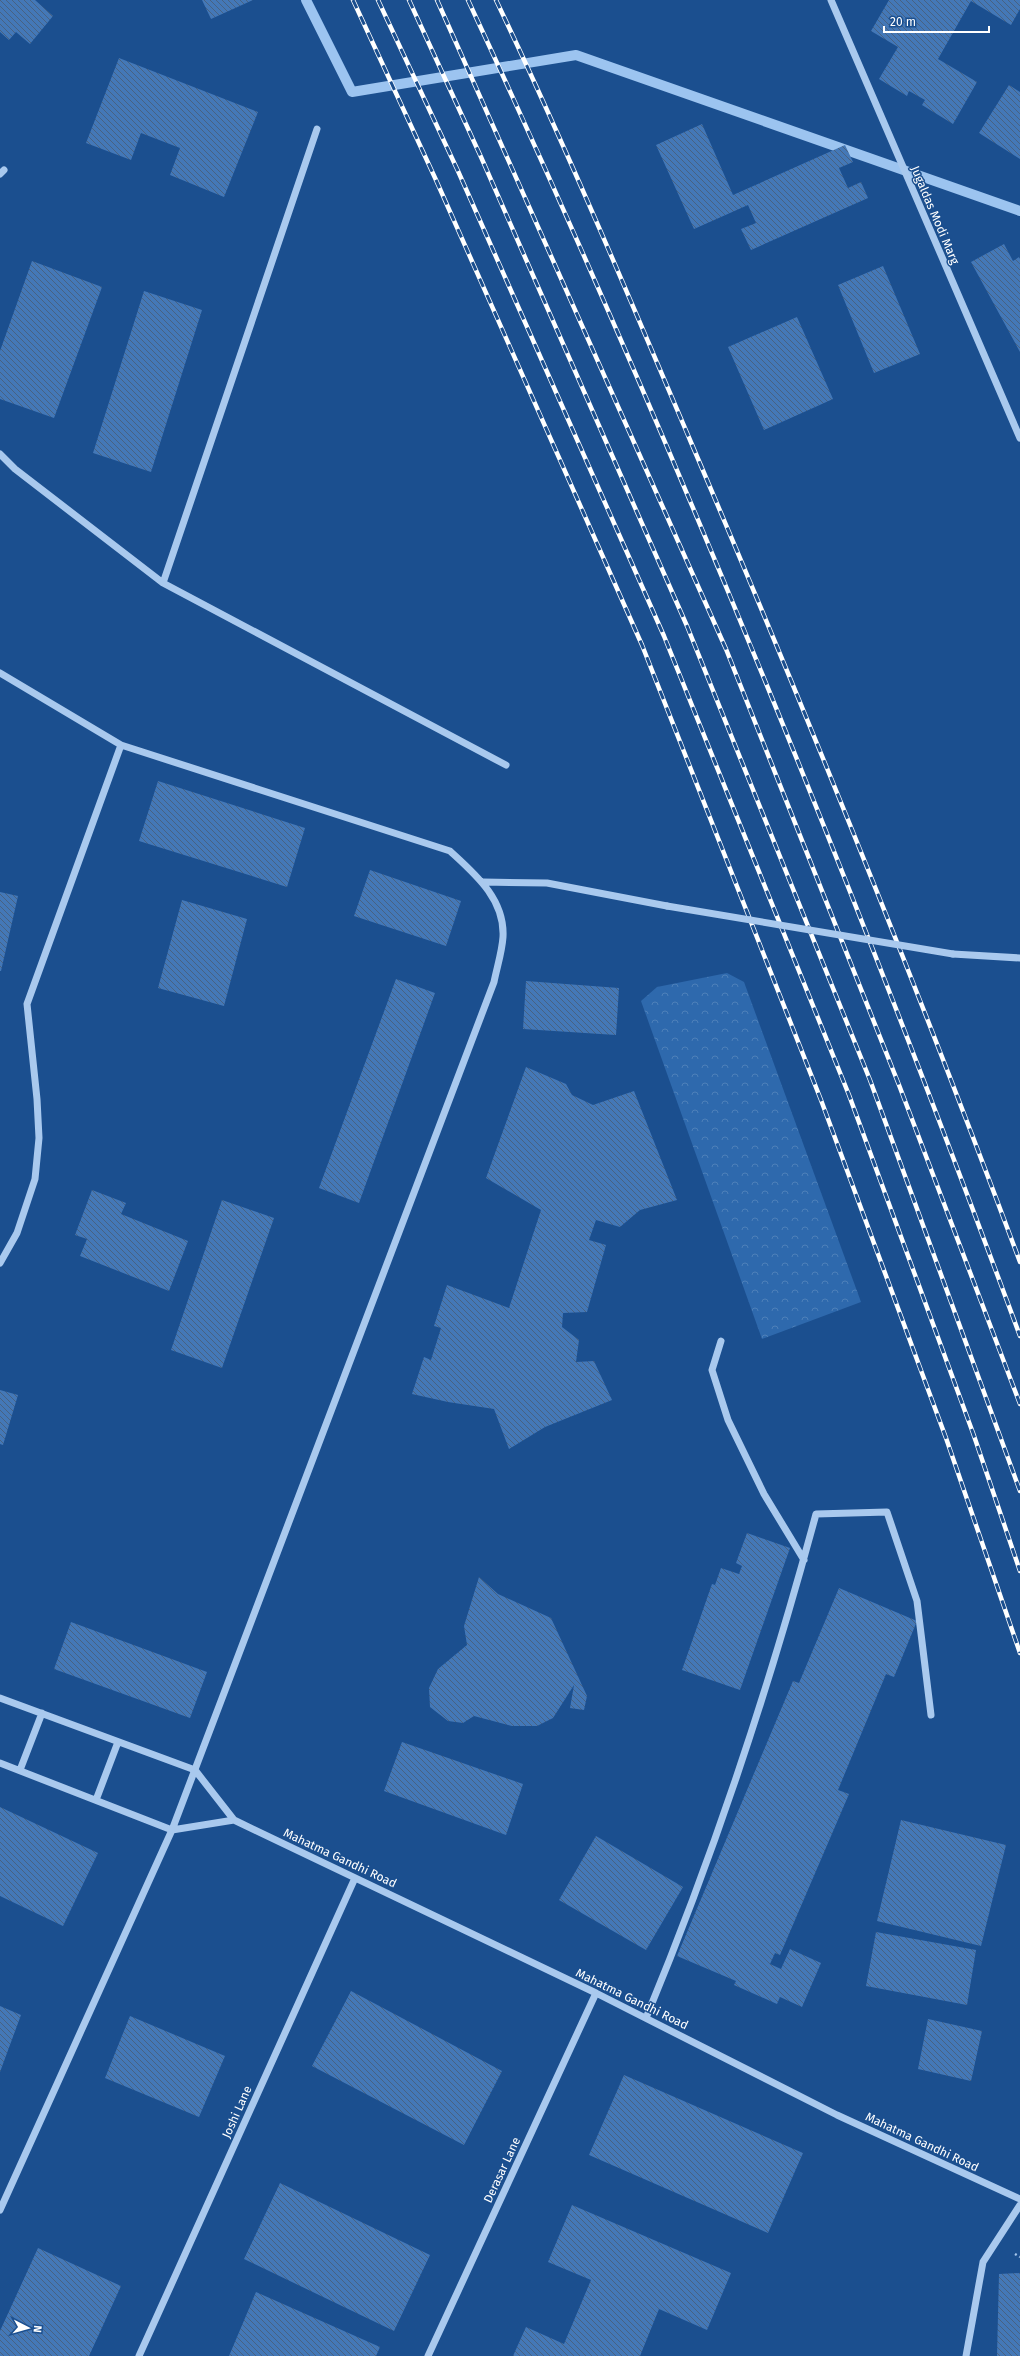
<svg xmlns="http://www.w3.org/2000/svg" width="1020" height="2356" viewBox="0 0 1020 2356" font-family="'Fira Sans',sans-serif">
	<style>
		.forest { fill: url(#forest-crowns) }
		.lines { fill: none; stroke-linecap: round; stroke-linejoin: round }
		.stream { stroke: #9cc4f0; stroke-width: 10 }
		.building { fill: url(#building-back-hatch) }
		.path { stroke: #a9c9ee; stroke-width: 2.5; stroke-dasharray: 2 3; stroke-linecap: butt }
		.minor { stroke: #a9c9ee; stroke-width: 7 }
		.rail-casing { stroke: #fff; stroke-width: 4.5 }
		.rail { stroke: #1b4f8f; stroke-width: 3; stroke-dasharray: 9; stroke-linecap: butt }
		.minor-bridge { stroke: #a9c9ee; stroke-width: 7 }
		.labels { text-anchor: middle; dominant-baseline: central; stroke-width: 3; stroke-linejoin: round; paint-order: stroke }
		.street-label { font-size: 12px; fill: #fff; stroke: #1b4f8f }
	</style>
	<defs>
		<pattern id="forest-crowns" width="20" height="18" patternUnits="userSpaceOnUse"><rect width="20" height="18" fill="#2e69ad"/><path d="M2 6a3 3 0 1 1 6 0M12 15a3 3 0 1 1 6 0" fill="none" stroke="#4d80b9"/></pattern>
		<pattern id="building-back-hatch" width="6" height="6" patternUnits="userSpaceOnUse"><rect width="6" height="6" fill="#4478b7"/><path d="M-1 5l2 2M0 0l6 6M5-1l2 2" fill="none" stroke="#486282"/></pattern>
	</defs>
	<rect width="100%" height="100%" fill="#1b4f8f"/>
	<path class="forest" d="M727,973l17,9 117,320 -99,37 -121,-338 16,-14z"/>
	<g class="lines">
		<path class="stream" d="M306,0l46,92 224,-37 444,156"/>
	</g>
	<path class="building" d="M0,0h35l18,16 -23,28 -14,-12 -7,8 -9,-8z
		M202,0h51l-42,19z
		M889,0h131v9l-9,16 -40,-24 -33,58 39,23 -24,42 -31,-19 3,-5 -16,-9 -2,5 -28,-17 19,-32 -27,-16z
		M119,58l139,54 -34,85 -54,-22 10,-27 -39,-15 -10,27 -45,-17z
		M1009,85l11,7v67l-41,-26z
		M702,124l31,71 112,-50 8,17 -14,6 9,20 13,-6 7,16 -117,52 -10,-21 15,-6 -8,-18 -54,24 -38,-84z
		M1004,244l9,17 6,-4 1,2v93l-49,-90z
		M32,261l70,26 -48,131 -54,-19v-48z
		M883,266l37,88 -46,19 -36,-88z
		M144,291l58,19 -51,162 -58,-19z
		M797,317l36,82 -69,31 -36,-83z
		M158,781l147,47 -18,59 -148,-46z
		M370,870l91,31 -15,45 -92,-30z
		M0,892l18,4 -17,75h-1z
		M182,900l65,19 -23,87 -66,-18z
		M396,979l39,14 -76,210 -40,-15z
		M526,981l93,7 -3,47 -93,-6z
		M526,1067l40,17 6,11 21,10 41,-14 43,109 -37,10 -20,17 -24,-7 -7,20 17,5 -19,67 -24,1 -1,14 17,13 -3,22 18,-1 18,39 -67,27 -36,22 -15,-40 -46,-7 -36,-8 12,-37 7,3 10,-32 -7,-2 13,-41 62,23 32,-98 -55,-32z
		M92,1190l34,13 -5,11 67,27 -19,50 -89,-35 7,-17 -12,-4z
		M222,1200l52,18 -52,150 -51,-18z
		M0,1390l18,5 -15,50 -3,-1z
		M747,1533l43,15 -50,142 -58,-20 30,-86 3,1 6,-17 18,6 3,-8 -6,-3z
		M479,1577l19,17 53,24 36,78 -3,14 -14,-2 4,-23 -21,33 -16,8h-25l-38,-10 -11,7 -15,-2 -18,-14 -1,-19 9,-19 29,-24 -3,-19z
		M839,1588l78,33 -23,56 -8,-3 -48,116 11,4 -69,161 -5,-2 -5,11 11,5 9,-20 31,14 -19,44 -22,-10 -3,7 -43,-19 2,-4 -59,-25 116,-275 6,2z
		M71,1622l136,50 -17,46 -136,-49z
		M402,1742l121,42 -17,51 -122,-44z
		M0,1807l98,46 -35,73 -63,-30z
		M901,1820l105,25 -25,101 -104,-25z
		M596,1836l87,51 -37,63 -87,-50z
		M876,1932l100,18 -9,55 -101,-19z
		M351,1991l151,80 -38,74 -152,-79z
		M0,2006l21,9 -21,57z
		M130,2016l95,40 -26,61 -94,-39z
		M928,2019l54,12 -11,50 -53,-12z
		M624,2075l179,78 -35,80 -179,-78z
		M280,2183l150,72 -36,76 -150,-72z
		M572,2205l159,68 -24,57 -48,-21 -19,47h-127l13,-29 38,17 27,-64 -43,-18z
		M38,2248l83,38 -32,70h-89v-25z
		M1020,2273v83h-23l2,-82z
		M256,2292l124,55 -4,9h-147z"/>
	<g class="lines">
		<path class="path" d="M1015,2254l5,3"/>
		<path class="minor" d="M831,0l189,438
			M0,174l4,-4
			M0,454l15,15 148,114 343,182
			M163,583l154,-454
			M0,673l121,72 329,106c25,23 55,48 53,86 -1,15 -6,30 -9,45l-322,848 -172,380
			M483,882l64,1 120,23
			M953,954l67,4
			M0,1263l17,-30 18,-54 4,-41 -2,-39 -10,-95 94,-259
			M721,1341l-9,29 16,50 36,74 40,66
			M0,1698l195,72 39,50 362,173 241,122 183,84
			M0,1763l172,67 62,-10
			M20,1770l22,-57
			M96,1800l22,-58
			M646,2018c68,-164 124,-333 170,-504l71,-2 30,89 14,114
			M139,2356l216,-478
			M428,2356l168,-363
			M966,2356l17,-94 37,-57"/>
		<g class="rail-casing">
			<path id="rail" d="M353,0l83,180 206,465 179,455 125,338 74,215
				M378,0l80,171 206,465 185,459 124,338 47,138
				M409,0l72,157 206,469 183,454 150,411
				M437,0l289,649 173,436 121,319
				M468,0c203,437 385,884 552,1336
				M496,0c69,145 131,292 194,440 116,272 227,545 330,822"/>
		</g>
		<use href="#rail" class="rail"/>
		<path class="minor-bridge" d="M667,906l286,48"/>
	</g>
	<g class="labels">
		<g class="street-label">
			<text transform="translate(935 215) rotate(67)">Jugaldas Modi Marg</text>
			<text transform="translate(340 1858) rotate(25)">Mahatma Gandhi Road</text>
			<text transform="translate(632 1999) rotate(26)">Mahatma Gandhi Road</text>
			<text transform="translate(237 2112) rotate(-66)">Joshi Lane</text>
			<text transform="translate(922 2142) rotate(25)">Mahatma Gandhi Road</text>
			<text transform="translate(502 2170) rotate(-65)">Derasar Lane</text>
		</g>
	</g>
	<g transform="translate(28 2328) rotate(96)" stroke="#1b4f8f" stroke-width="3" paint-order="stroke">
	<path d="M0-3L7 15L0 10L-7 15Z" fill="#ffffff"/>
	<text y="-6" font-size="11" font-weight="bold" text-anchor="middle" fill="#ffffff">N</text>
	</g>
	<path d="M884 26v6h105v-6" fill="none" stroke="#ffffff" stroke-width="2"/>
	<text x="890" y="26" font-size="12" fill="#ffffff" stroke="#1b4f8f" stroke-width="3" paint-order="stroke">20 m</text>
</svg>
